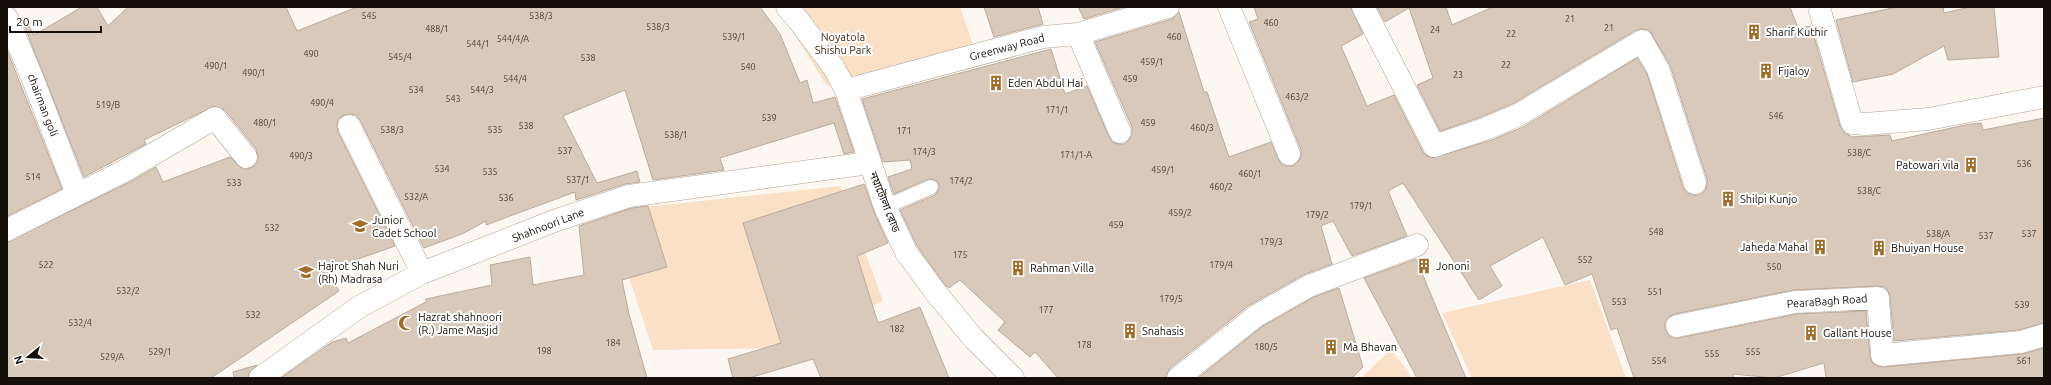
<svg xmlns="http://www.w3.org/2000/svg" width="2051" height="385" viewBox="0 0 2051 385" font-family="Ubuntu,'Noto Sans Bengali',sans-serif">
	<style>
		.green { fill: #f9e0c6 }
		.building { fill: #d9c9ba; stroke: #baab9c }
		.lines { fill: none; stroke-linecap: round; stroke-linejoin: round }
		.lane-casing { stroke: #b0a293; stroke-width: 15 }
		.street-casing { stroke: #b0a293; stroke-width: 23 }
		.secondary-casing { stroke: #b0a293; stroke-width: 23 }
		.lane { stroke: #fff; stroke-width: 14 }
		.street { stroke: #fff; stroke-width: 22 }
		.secondary { stroke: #fff; stroke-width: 22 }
		.labels { text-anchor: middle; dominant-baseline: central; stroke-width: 4; stroke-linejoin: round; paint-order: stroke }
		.number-label { font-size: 9px; fill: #453e35 }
		.poi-label { font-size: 11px; fill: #140f09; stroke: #fff; text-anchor: start }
		.park-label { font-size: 11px; fill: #3f2a10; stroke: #fff }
		.street-label { font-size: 11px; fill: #140f09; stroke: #fff }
	</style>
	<rect width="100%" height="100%" fill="#fdf7f1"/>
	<path class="green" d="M777,7h183l13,38 -146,41z
		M841,186l42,115 -106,47 -124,2 -46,-139z
		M1590,280l36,98h-154l-30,-65z
		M1391,349l21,29h-51z"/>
	<path class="building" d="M82,7h15l11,19 20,-19h158l11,24 60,-24h403l20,27 20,49 7,-3 6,23 22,-6 19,55 -10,2 -10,-31 -114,35 4,12 -71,10 -28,-90 -62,26 34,67 40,-12 3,11 -15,2 -49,16 -1,-8 -89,33v-4l-24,13 -38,14 -64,-128 -4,-5 -7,-1 -5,1 -6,4 -1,7 1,6 57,114 -68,24 12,21 -128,87h-204v-136l123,-60 26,-15 7,15 67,-25 12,12h6l5,-2 5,-6v-6l-2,-6 -31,-39 -11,-4 -70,34 2,4 -62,33 -60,-152 3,-2 7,12z
		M984,7h54l5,17 -49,13z
		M1078,7h46l-40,12z
		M1254,7h97l12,27 -22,12 26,60 27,-11 29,57 4,4 5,2 57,-17 34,-14 114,-69 10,16 36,113 4,6 6,2h6l6,-4 2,-6v-6l-37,-114 -21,-35 -7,-1 -6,1 -124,74 -31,13 -41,14 -23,-46 16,-7 -24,-70 -24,14 -8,-15h69l6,18 41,-18h297l8,21 13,-2 29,100 4,6 8,5 38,-2 2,6 73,-16 16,-2 2,7 61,-12v205l-25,7 -125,11 -4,-44 -2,-6 -4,-4 -7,-1 -84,4 -118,24 -7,3 -3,5v6l3,7 5,3h6l118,-24 69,-3 4,45 2,6 5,4 6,1 139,-13 22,-6v30h-218l-2,-15 -50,15 -41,-4 1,4h-100l-17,-50 -6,2 -19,-56 -27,11 -22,-48 -53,29 12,20 -23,14 -76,-117 -15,8 19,45 -55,20 -19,-35 -12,5 11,38 -29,11 -55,31 -78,62 -4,10h-108l-23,-26 -5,5 -32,-27 7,-8 -45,-42 -11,8 -3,-2 -29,-40 -17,-36 35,-15 4,-7v-4l-3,-4 -8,-1 -34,15 -6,-17 24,-8 -2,-9 -27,2 -21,-63 189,-50 14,45 22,-8 22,51 3,5 6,2h7l5,-5 2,-5v-7l-37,-85 77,-23 7,-7 25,80h3l22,65 42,-15 10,22 6,2h6l6,-5 2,-6v-5l-52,-128 9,-3z
		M1897,7h46l1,6 26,-6h24l5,50 -51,3 -4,-14 -51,28 -40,8 -17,-62z
		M7,50l55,139 -55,27z
		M864,184l10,28 14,31 -31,13 21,67 42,-16 29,71h-128l-8,-19 -64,19h-16l-5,-19 53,-16 -38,-120z
		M648,206l19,61 -45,13 7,34 18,64h-366l51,-36 14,-4 2,5 78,-41v-3l66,-14 -2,-20 40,-8 3,28 51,-10 -5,-49 53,-18z
		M1416,259l50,119h-49l-53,-100z
		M1339,288l24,79 -11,11h-154l65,-52 51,-29z
		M257,365l-8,8 -1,5h-14l-1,-6z"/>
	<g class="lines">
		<g class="lane-casing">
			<path id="lane" d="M885,207l46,-20"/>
		</g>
		<g class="street-casing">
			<path id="street" d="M1229,7l60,147
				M1363,7l71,139 51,-17 33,-14 124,-74 16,28 37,114
				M1820,11l32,112 13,1 63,-5 116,-22
				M7,18l25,59 45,117
				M1078,34l42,98
				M846,90l197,-53 35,-3 90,-27
				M349,126l73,147
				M7,230l117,-59 91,-53 31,39
				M1677,326l118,-24 83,-4 4,57 139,-13 23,-7
				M260,378l99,-71 63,-34 132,-52 75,-25 240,-33
				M1178,378l78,-62 53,-30 108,-41"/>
		</g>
		<g class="secondary-casing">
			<path id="secondary" d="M787,7l12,14 35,47 12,22 39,117 21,45 30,41 38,46 39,39"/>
		</g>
		<use href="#lane" class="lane"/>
		<use href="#street" class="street"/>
		<use href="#secondary" class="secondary"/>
	</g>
	<defs>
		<g id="building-bare" transform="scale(1.2)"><path d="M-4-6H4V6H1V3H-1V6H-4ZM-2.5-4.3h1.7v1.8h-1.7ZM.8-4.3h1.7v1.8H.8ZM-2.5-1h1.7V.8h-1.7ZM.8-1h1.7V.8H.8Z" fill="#a26b26" stroke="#fff" stroke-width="2.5" paint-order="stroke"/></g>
		<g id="school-bare" transform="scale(1.2)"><path d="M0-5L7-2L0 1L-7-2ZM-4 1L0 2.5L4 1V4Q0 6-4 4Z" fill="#a26b26" stroke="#fff" stroke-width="2.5" paint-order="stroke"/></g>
		<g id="mosque-bare" transform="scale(1.2)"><path d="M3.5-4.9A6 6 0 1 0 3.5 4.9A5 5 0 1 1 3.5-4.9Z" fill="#a26b26" stroke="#fff" stroke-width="2.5" paint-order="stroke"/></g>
	</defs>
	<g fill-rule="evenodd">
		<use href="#building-bare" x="1754" y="32"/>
		<use href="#building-bare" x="1766" y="71"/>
		<use href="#building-bare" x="996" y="83"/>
		<use href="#building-bare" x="1971" y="165"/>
		<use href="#building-bare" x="1728" y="199"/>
		<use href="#school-bare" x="360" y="226"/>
		<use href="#building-bare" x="1820" y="247"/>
		<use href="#building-bare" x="1879" y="248"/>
		<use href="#building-bare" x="1424" y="266"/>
		<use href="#building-bare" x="1018" y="268"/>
		<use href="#school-bare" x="306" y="272"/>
		<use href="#mosque-bare" x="406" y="323"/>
		<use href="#building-bare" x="1130" y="331"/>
		<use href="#building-bare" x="1811" y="333"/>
		<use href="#building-bare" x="1331" y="347"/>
	</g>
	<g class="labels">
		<g class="number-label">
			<text x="369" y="16">545</text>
			<text x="541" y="16">538/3</text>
			<text x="1570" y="19">21</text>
			<text x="1271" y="23">460</text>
			<text x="658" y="27">538/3</text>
			<text x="1609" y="28">21</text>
			<text x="437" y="29">488/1</text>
			<text x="1435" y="30">24</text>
			<text x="1511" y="34">22</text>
			<text x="734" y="37">539/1</text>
			<text x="1174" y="37">460</text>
			<text x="513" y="39">544/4/A</text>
			<text x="478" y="44">544/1</text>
			<text x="311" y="54">490</text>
			<text x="400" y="57">545/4</text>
			<text x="588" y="58">538</text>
			<text x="1152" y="62">459/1</text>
			<text x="1506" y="65">22</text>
			<text x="216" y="66">490/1</text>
			<text x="748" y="67">540</text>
			<text x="254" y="73">490/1</text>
			<text x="1458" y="75">23</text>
			<text x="515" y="79">544/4</text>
			<text x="1130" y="79">459</text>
			<text x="416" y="90">534</text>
			<text x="482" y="90">544/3</text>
			<text x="1297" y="97">463/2</text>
			<text x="453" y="99">543</text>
			<text x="322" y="103">490/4</text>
			<text x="108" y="105">519/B</text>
			<text x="1057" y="110">171/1</text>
			<text x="1776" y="116">546</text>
			<text x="769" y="118">539</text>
			<text x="265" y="123">480/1</text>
			<text x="1148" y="123">459</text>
			<text x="526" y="126">538</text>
			<text x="1202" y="128">460/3</text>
			<text x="392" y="130">538/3</text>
			<text x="495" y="130">535</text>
			<text x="904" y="131">171</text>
			<text x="676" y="135">538/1</text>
			<text x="565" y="151">537</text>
			<text x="924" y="152">174/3</text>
			<text x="1859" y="153">538/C</text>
			<text x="1076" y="155">171/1-A</text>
			<text x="301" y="156">490/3</text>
			<text x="2024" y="164">536</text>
			<text x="442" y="169">534</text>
			<text x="1163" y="170">459/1</text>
			<text x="490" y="172">535</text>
			<text x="1250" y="174">460/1</text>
			<text x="33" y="177">514</text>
			<text x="578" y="180">537/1</text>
			<text x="961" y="181">174/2</text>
			<text x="234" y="183">533</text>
			<text x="1221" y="187">460/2</text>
			<text x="1869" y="191">538/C</text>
			<text x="416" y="197">532/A</text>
			<text x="506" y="198">536</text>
			<text x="1361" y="206">179/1</text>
			<text x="1180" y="213">459/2</text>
			<text x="1317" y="215">179/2</text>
			<text x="1116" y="225">459</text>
			<text x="272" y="228">532</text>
			<text x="1656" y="232">548</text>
			<text x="1938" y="234">538/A</text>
			<text x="2029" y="234">537</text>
			<text x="1986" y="236">537</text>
			<text x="1271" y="242">179/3</text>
			<text x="960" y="255">175</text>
			<text x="1585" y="260">552</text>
			<text x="46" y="265">522</text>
			<text x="1221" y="265">179/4</text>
			<text x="1774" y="267">550</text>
			<text x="128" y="291">532/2</text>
			<text x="1655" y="292">551</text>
			<text x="1171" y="299">179/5</text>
			<text x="1619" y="302">553</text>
			<text x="2022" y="305">539</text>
			<text x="1046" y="310">177</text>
			<text x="253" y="315">532</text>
			<text x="80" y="323">532/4</text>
			<text x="897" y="329">182</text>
			<text x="613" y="343">184</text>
			<text x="1084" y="345">178</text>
			<text x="1266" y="347">180/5</text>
			<text x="544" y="351">198</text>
			<text x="160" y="352">529/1</text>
			<text x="1753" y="352">555</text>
			<text x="1712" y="354">555</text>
			<text x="112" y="357">529/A</text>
			<text x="1659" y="361">554</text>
			<text x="2024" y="361">561</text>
		</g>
		<g class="poi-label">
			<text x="1766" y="32">Sharif Kuthir</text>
			<text x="1778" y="71">Fijaloy</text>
			<text x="1008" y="83">Eden Abdul Hai</text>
			<text x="1959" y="165" text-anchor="end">Patowari vila</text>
			<text x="1740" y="199">Shilpi Kunjo</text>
			<text x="372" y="220">Junior<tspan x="372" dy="13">Cadet School</tspan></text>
			<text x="1808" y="247" text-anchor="end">Jaheda Mahal</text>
			<text x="1891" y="248">Bhuiyan House</text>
			<text x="318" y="266">Hajrot Shah Nuri<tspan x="318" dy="13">(Rh) Madrasa</tspan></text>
			<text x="1436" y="266">Jononi</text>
			<text x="1030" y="268">Rahman Villa</text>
			<text x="418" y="317">Hazrat shahnoori<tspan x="418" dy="13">(R.) Jame Masjid</tspan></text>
			<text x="1142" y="331">Snahasis</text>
			<text x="1823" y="333">Gallant House</text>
			<text x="1343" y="347">Ma Bhavan</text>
		</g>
		<g class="park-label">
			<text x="843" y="37">Noyatola<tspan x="843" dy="13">Shishu Park</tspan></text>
		</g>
		<g class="street-label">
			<text transform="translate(1007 47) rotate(-15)">Greenway Road</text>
			<text transform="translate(43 105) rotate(69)">chairman goli</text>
			<text transform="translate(885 202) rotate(68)">নয়াটোলা রোড</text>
			<text transform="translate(548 225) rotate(-21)">Shahnoori Lane</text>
			<text transform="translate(1827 301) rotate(-4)">PearaBagh Road</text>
		</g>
	</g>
	<rect width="2051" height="385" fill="none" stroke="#140f09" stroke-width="16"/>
	<g transform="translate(28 357) rotate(252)" stroke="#ffffff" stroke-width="3" paint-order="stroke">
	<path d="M0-3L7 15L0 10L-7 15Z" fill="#140f09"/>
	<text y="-6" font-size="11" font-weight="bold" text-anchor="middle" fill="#140f09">N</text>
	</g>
	<path d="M10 26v6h91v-6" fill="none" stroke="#140f09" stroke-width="2"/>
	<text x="16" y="26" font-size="12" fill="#140f09" stroke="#ffffff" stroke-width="3" paint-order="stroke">20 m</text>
</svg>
